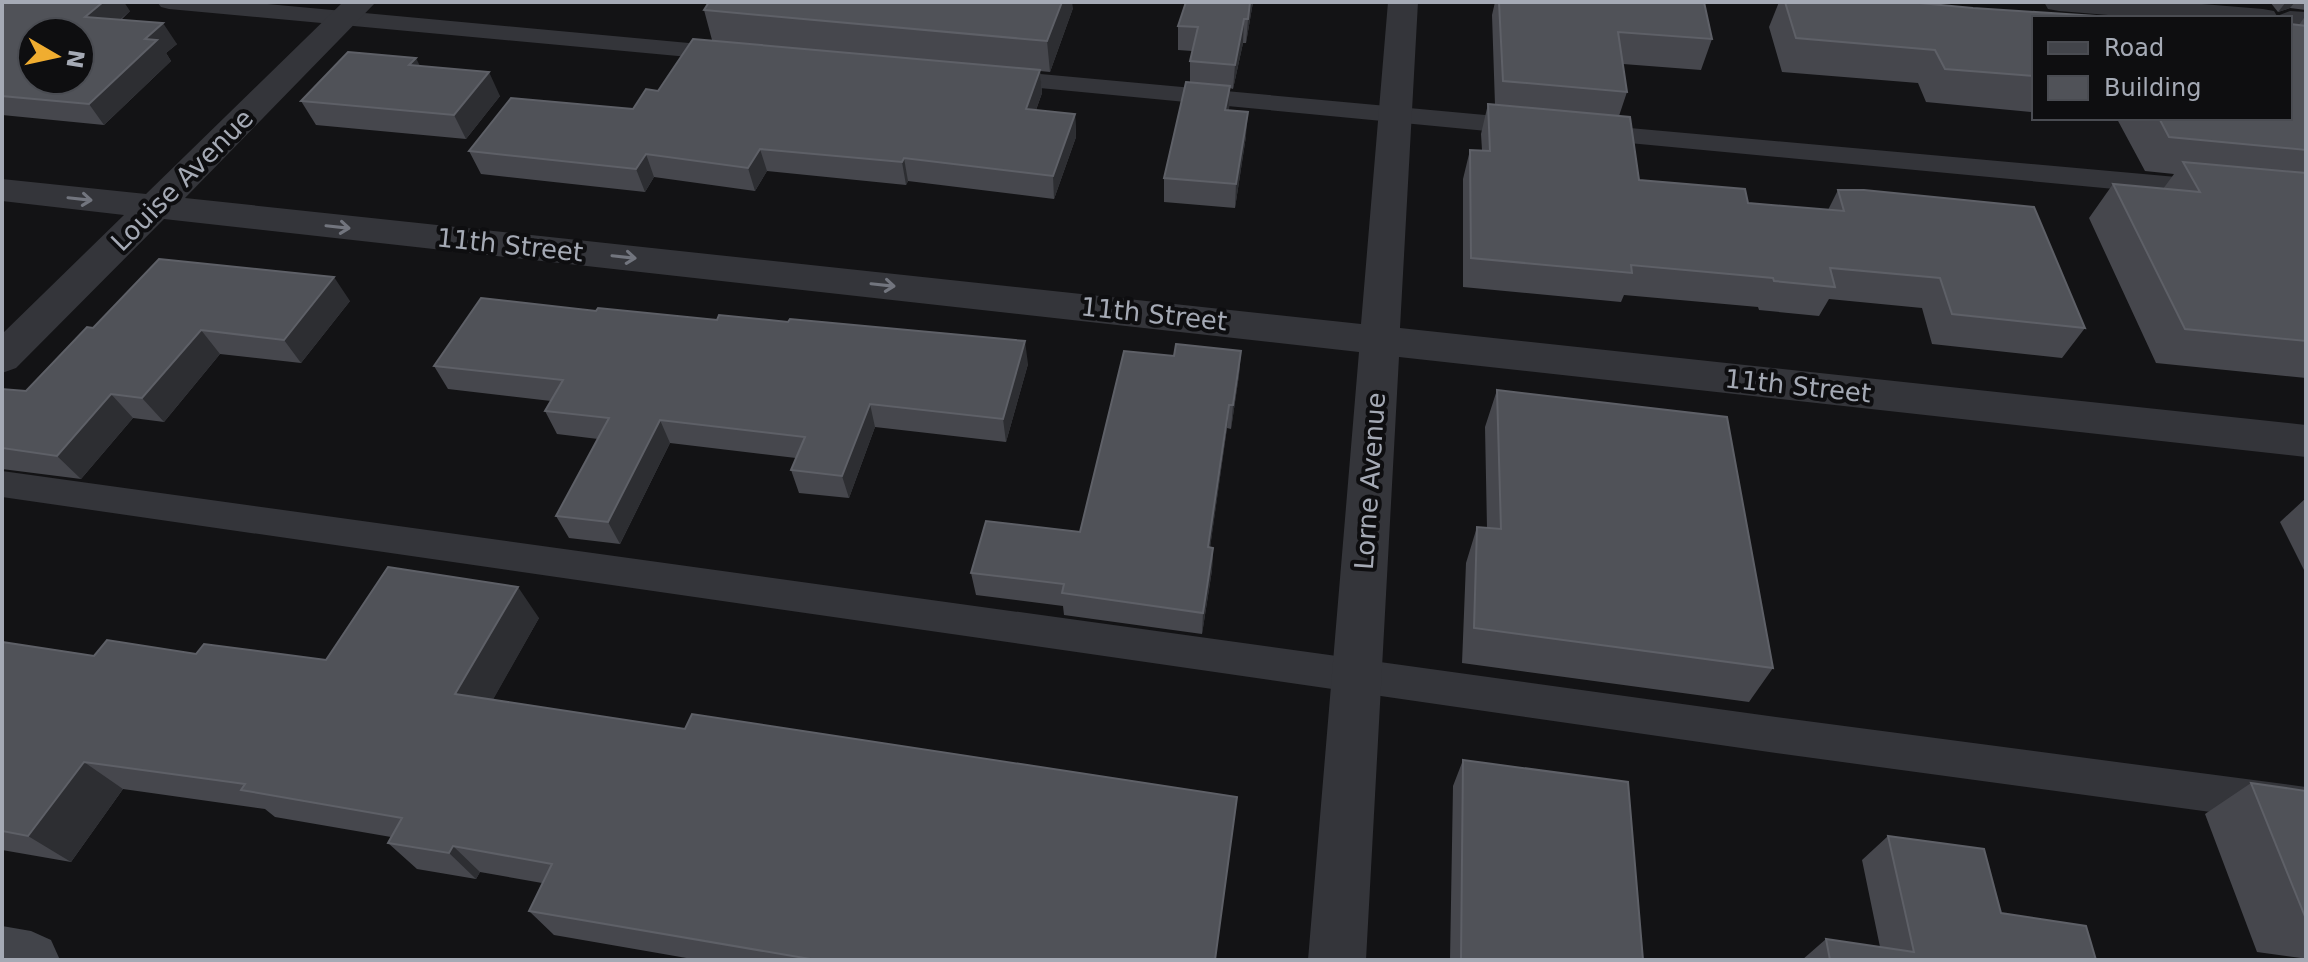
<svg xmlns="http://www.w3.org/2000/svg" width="2308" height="962" viewBox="0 0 2308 962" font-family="'DejaVu Sans',sans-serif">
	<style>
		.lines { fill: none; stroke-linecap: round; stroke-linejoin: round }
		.lane { fill: #34353a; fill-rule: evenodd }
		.street { fill: #34353a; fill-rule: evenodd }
		.secondary { fill: #42444a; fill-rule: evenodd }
		.wall { fill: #46474d }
		.shaded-wall { fill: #2d2e32 }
		.building { fill: #505258; stroke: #5e6067; stroke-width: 2; fill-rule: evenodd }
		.oneway { stroke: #72757e }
		.labels { text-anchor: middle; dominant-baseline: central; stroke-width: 8; stroke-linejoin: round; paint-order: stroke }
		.street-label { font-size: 26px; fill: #a5aab5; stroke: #0e0e10 }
	</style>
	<rect width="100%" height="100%" fill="#131315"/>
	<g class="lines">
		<path class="lane" d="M157,2h90l485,45 9,2 3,5 -3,5 -9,2 -563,-52 -8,-2z
			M996,70l533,49 9,2 4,6 -4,6 -9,2 -542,-52 -4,-5 4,-5z
			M1585,124l625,56 10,3 4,6 -4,6 -10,3 -634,-60 -4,-6 4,-6z
			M2,471l1774,246 530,70v38l-530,-72 -1774,-256z"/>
		<path class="street" d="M343,2h33l-191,196 1176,126 27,-322h30l-18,326 906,97v32l-907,-100 -33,603h-58l51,-608 -1195,-133 -148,149 -14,5v-39l122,-119 -122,-14v-22l144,15z
			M2044,2h134l85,7 11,2 3,5 13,-5 16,1v18l-16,-1v-11h-145l-86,-7 -11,-2z"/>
		<path class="secondary" d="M2,926l29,5 20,9 9,20h-58z"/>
	</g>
	<path class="wall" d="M2,2l128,9 -9,9 56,24 -11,9 5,8 -67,64 -102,-10z
		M1186,2h67l-7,41h-3l-10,46 -3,-1 -1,22 17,26 -11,72 -71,-6v-24l26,-96v-21l2,-10 -14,-1v-24z
		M1495,2h209l8,37 -11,31 -78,-6 4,28 -8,24 20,64 109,23 80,7 10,-20 247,138 -23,30 -130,-14 -10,-36 -93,-9 -10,17 -60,-6 -1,-3 -134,-12 -3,7 -158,-15v-108l7,-29h12l-1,-16 7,-30 7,1 -3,-90z
		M1779,2h130l125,16v92l-3,2 -105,-10 -8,-19 -136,-11 -13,-45z
		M2270,2h36v8l-16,-2 -12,4z
		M1073,8l-23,64 -10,-1 2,22 -6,17 39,4 1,23 -22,62 -146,-18 -2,4 -139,-14 -12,20 -101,-14 -9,15 -164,-18 -12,-23 164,-42 25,-18 54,-51 -8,-30z
		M2306,15v363l-150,-15 -67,-145 24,-34 50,5 11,-15 -29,-3 -28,-52 -13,-1h186l9,-93z
		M420,66l80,30 -34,43 -150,-14 -15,-24z
		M350,301l-49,62 -81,-9 -56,68 -31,-4 -52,61 -79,-10v-80l24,2 67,-63z
		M1241,351l-2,24 -8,54 -4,-1 -17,119 3,1 -1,22 -10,64 -138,-19 -1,-9 -87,-11 -5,-22 109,-41 94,-176z
		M1028,364l-22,78 -131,-15 -26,71 -50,-5 -8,-23 5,-12 -126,-15 -50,101 -51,-6 -13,-22 42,-77 -41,-5 -12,-23 6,-10 -103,-12 -14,-23z
		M1497,390l276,278 -24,34 -287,-39 4,-100 11,-36 10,1 -2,-101z
		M2306,498v76l-26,-52z
		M539,618l-46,81 723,261h-518l-144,-25 -25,-24 13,-28 -62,-11 -4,7 -59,-10 -29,-26 3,-6 -116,-20 -10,-8 -142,-20 -52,73 -69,-12v-208l92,14 232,4z
		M1463,760l180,200h-193l3,-174z
		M2251,783l55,8v169h-5v-2l-44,-6 -52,-138z
		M1888,836l113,77 95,47h-294l24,-21 54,8 -18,-87z"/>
	<path class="shaded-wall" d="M103,2h21l6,9 -30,26 -15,-20z
		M1062,2h10l1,6 -23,64 -3,-31z
		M1250,2h3l-7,41 2,-24z
		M2286,2h9l-5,6 -12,4z
		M1244,19l-1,24 -10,46 2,-24z
		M163,23l14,21 -11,9 5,8 -67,64 -15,-21 56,-65z
		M416,58l12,24 -19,-17z
		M1040,70l2,23 -14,39 -2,-23z
		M489,72l11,24 -34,43 -12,-24z
		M1230,86l-1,24h-4z
		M1248,112l-2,24 -11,72 1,-24z
		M1075,114l1,23 -22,62 -1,-23z
		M760,149l7,22 -12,20 -7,-23z
		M646,154l8,23 -9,15 -9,-23z
		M904,158l4,23 -2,4 -4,-23z
		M334,277l16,24 -49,62 -17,-23z
		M201,330l19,24 -56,68 -22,-24z
		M1025,341l3,23 -22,78 -3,-23z
		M1241,351l-2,24 -8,54 2,-24z
		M111,394l22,24 -52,61 -24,-23z
		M870,404l5,23 -26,71 -7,-22z
		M1229,405l-2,23 -20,142 1,-23z
		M660,420l10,23 -50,101 -12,-22z
		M1213,548l-1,22 -10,64 1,-21z
		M518,587l21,31 -59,105 -25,-29z
		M84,762l39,27 -52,73 -43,-26z
		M453,846l27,26 -4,7 -27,-26z"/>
	<path class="building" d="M2,2h101l-18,15 78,6 -18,16 12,1 -68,64 -87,-8zM32,32h48v48h-48z
		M709,2h353l-15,39 -343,-31z
		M1186,2h64l-2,17h-4l-9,46 -45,-4 8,-34 -20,-1z
		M1499,2h205l8,37 -94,-7 9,60 -124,-11z
		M1785,2h124l64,6 154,10h-93v58l-89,-7 -10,-19 -139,-12z
		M2290,24l16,2v124l-137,-13 -10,-19h131z
		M693,39l347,31 -14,39 49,5 -22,62 -149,-18 -2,4 -142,-13 -12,19 -102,-14 -10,15 -167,-18 42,-53 122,11 13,-20 12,2z
		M348,52l68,6 -7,7 80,7 -35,43 -153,-14z
		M1186,82l44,4 -5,24 23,2 -12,72 -72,-6z
		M1488,104l142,13 9,63 106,9 3,14 96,8 -6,-21h26l170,17 51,121 -133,-14 -12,-36 -110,-10 5,19 -61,-6 -1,-3 -142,-13 1,8 -161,-15 -1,-108 20,1z
		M2183,162l123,11v168l-121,-12 -72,-145 87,8z
		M159,259l175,18 -50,63 -83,-10 -59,68 -31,-4 -54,62 -55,-8v-59l24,2 61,-64 6,1z
		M481,298l115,13 2,-3 119,12 2,-5 69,7 2,-3 235,22 -22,78 -133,-15 -28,72 -51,-6 14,-33 -145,-17 -52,102 -52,-6 53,-98 -64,-7 18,-31 -129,-14z
		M1176,344l65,7 -8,54h-4l-21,142 5,1 -10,65 -141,-20 2,-9 -93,-11 15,-52 94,11 44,-181 50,5z
		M1497,390l230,27 46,251 -299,-40 3,-101 24,2z
		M388,567l130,20 -63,107 230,35 7,-15 545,83 -22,163h-399l-287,-49 23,-47 -99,-18 -4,7 -61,-10 14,-25 -161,-28 4,-6 -161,-22 -56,74 -26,-5v-189l92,14 13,-16 89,14 8,-10 122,16z
		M1463,760l165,22 15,178h-182z
		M2251,783l55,8v128z
		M1888,836l96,13 17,64 85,13 10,34h-266l-4,-21 88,13z"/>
	<defs><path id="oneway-shaft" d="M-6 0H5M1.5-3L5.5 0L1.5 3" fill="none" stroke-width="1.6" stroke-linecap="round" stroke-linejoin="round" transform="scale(2)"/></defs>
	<g class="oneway">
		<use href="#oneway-shaft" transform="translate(80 199) rotate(6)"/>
		<use href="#oneway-shaft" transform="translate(338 227) rotate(6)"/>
		<use href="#oneway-shaft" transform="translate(624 257) rotate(6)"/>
		<use href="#oneway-shaft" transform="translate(883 285) rotate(6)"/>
	</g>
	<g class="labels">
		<g class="street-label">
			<text transform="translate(182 180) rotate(-45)">Louise Avenue</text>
			<text transform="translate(510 245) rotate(6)">11th Street</text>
			<text transform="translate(1154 314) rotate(6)">11th Street</text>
			<text transform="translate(1798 386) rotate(6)">11th Street</text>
			<text transform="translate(1370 481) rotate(-86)">Lorne Avenue</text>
		</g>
	</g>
	<rect width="2308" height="962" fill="none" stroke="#a5aab5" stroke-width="8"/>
	<rect x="2032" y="16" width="260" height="104" fill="#0e0e10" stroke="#4a4c52" stroke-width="2"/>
	<rect x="2048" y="42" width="40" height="12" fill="#42444a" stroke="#4a4c52" stroke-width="2"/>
	<text x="2104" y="56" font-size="24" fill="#a5aab5">Road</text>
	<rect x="2048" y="76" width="40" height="24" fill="#505258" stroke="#4a4c52" stroke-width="2"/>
	<text x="2104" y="96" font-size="24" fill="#a5aab5">Building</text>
	<g transform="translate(56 56) rotate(99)"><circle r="38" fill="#0e0e10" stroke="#4a4c52" stroke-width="2"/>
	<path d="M0-6L14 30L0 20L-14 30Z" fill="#f0ad30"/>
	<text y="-12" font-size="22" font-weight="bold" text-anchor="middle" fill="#a5aab5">N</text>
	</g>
</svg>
